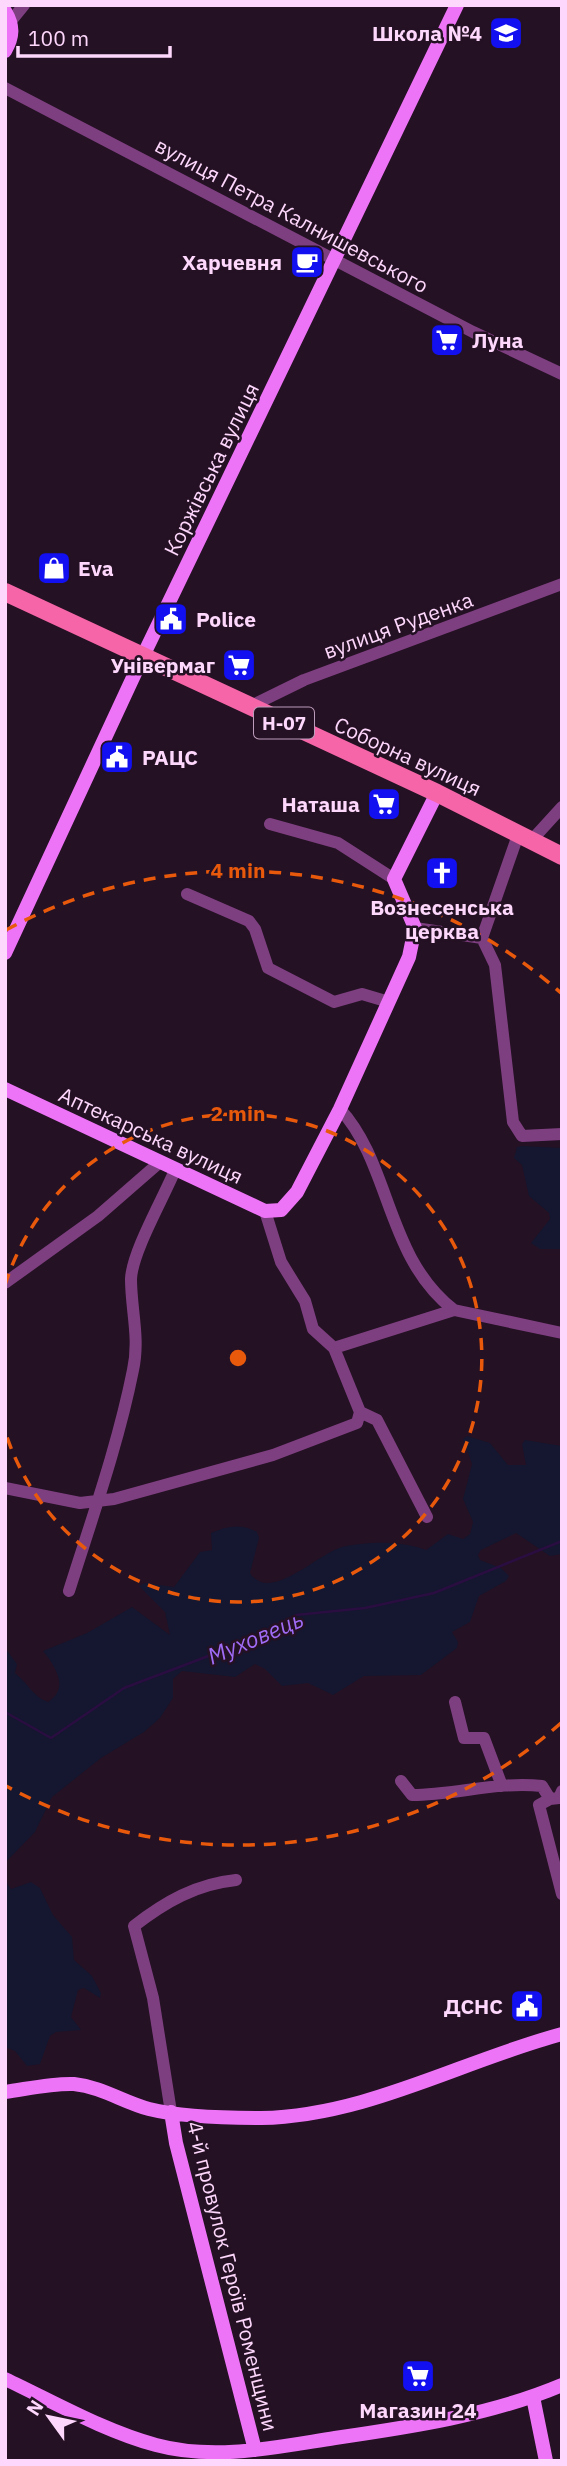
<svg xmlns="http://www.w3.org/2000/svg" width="567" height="2466" viewBox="0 0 567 2466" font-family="'IBM Plex Sans',sans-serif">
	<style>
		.green { fill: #14172f }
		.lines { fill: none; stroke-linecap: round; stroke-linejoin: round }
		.stream { stroke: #2a0d41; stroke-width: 2.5 }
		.street { stroke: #7e3f81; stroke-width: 12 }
		.secondary { stroke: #ee74f7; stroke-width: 14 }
		.primary { stroke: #f665a8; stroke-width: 18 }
		.ring { fill: none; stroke: #e8590c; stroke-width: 3.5; stroke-dasharray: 12 9 }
		.labels { text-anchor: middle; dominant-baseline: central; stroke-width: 5; stroke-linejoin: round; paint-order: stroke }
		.shield { fill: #251124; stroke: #bc9cbb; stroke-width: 2 }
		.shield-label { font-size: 19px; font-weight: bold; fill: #fdd7fc }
		.poi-label { font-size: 21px; font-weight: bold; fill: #fdd7fc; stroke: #251124; text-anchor: end }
		.street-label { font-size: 21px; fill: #fdd7fc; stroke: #251124 }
		.water-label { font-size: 23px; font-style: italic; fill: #a06cf6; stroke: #251124 }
		.centre { fill: #e8590c; stroke: #251124; stroke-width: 3.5 }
		.ring-label { font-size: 21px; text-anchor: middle; font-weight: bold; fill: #e8590c; stroke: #251124; stroke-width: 5; stroke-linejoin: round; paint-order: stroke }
	</style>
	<rect width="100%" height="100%" fill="#251124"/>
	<path class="green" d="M522,1146l40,2v101h-22l-9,-6 19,-24 -1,-6 -20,-17 -7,-31 -8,-7 3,-11z
		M467,1436l23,7 18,22h18l-4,-21 3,-4 37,6v108l-12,2 -34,-23 -35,17 -3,5 2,5 21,8 8,8 -3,5 -27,15 -9,26 -18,10 6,10 -1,6 -36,27 -57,1 -31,19 -25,-12 -26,3 -17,-17 -10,-5 -20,13 -53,-6 -9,8v19l-13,20 -16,14 -43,26 -49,39 -17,35 -30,31v-215l12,16 -2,9c13,10 18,24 33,29 22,-14 7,-36 -5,-51l44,-18 45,-26 38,28 -5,-23 -26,-26 6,-3 29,4 26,-35 12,-2 -1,-17c15,-7 31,-10 46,-1l2,6 -9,35c21,32 70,-23 96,-27 24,-5 58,-5 80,4l22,-16 15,5 7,-5 3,-12 -10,-23 9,-35 -9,-25z
		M5,1880l6,9 20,-7 9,6 13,27 19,22 2,23 18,16 9,17 -1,5 -16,-10 -6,2 -7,27 10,13 -25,2 -6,4 -10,28 -13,2 -12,-15 -10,-4z"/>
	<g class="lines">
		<path class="stream" d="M5,1712l46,26 73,-50 116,-44 56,-29 69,-7 69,-15 128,-52"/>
		<path class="street" d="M11,21l13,-16
			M5,88l468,244 89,42
			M249,707l55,-27 258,-96
			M270,824l68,19 56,36
			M518,835l-36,103 13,27 18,157 9,14 40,-2
			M531,841l31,-34
			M187,894l62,27 6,8 13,39 66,34 28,-8 27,8
			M415,928l67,10
			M340,1109c51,55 46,149 114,201l108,23
			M265,1211l16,51 24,39 8,28 21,19
			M5,1283l93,-67 62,-54
			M5,1488l75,15 34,-4 159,-44 84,-32 3,-11
			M427,1517l-50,-97 -17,-8 -26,-64 120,-38
			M69,1591c23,-73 49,-146 64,-221 7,-32 -2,-60 -2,-91 1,-27 33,-82 44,-109
			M455,1702l9,36h20l18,48
			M401,1781l11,14c43,0 87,-14 130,-9l8,13 9,-1 3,-7
			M550,1799l-11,6 23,89
			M171,2112l-18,-114 -19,-72c31,-24 62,-42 102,-46"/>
		<path class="secondary" d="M5,11c9,15 8,26 0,40
			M5,953l138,-297 314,-651
			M5,1089l260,122 16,-1 16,-18 43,-83 69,-152 6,-29 -21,-49 43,-86
			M5,2092c22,-3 47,-9 69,-8 28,3 49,18 75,25 32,8 79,9 112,9 106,-2 200,-57 301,-84
			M171,2112l5,31 79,307
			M5,2379c49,23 99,52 151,66 59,16 121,2 179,-7 76,-11 156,-23 227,-53
			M533,2397l13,64"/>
		<path class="primary" d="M5,592l432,201 125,63"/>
	</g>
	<g class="ring">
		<path d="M5 1285A244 244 0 1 1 5 1431"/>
		<path d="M561 1723A487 487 0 0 1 6 1786M6 930A487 487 0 0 1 561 993"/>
	</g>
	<defs>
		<g id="school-square" transform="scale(1.75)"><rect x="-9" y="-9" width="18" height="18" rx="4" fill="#120ff1" stroke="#251124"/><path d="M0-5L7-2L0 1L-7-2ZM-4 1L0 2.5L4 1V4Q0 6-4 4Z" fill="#fff"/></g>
		<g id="cafe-square" transform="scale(1.75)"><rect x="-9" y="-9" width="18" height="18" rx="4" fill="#120ff1" stroke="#251124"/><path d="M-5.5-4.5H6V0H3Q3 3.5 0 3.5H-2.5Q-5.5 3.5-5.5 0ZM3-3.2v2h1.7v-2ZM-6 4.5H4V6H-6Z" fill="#fff"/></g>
		<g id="supermarket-square" transform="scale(1.75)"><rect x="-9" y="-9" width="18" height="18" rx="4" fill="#120ff1" stroke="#251124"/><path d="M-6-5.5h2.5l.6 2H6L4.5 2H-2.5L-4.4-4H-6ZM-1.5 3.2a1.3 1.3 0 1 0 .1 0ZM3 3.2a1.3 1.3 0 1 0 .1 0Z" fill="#fff"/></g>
		<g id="shop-square" transform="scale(1.75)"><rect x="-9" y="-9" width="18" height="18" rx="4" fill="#120ff1" stroke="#251124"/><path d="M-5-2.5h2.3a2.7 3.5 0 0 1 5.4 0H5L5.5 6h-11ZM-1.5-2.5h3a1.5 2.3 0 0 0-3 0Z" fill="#fff"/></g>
		<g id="civic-square" transform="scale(1.75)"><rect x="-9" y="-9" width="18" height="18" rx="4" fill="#120ff1" stroke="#251124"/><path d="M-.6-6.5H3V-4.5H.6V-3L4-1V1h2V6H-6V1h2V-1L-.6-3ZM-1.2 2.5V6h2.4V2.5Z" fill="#fff"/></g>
		<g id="church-square" transform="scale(1.75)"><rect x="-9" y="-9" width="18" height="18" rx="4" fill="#120ff1" stroke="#251124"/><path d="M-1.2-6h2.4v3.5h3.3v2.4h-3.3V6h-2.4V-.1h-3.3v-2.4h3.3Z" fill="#fff"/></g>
	</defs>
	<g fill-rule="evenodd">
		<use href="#school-square" x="506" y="33"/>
		<use href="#cafe-square" x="307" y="262"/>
		<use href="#supermarket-square" x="447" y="340"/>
		<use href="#shop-square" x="54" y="568"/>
		<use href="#civic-square" x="171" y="619"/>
		<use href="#supermarket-square" x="239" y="665"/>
		<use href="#civic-square" x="117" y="757"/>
		<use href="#supermarket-square" x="384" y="804"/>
		<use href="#church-square" x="442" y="873"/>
		<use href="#civic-square" x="527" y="2006"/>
		<use href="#supermarket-square" x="418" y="2376"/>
	</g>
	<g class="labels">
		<rect class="shield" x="254" y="707.5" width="60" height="31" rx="5"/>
		<g class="shield-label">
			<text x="284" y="723">Н-07</text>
		</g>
		<g class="poi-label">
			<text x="482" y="33">Школа №4</text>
			<text x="282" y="262">Харчевня</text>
			<text x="472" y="340" text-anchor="start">Луна</text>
			<text x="78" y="568" text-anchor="start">Eva</text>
			<text x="196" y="619" text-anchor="start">Police</text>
			<text x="215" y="665">Універмаг</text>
			<text x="142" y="757" text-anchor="start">РАЦС</text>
			<text x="360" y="804">Наташа</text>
			<text x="442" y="907" text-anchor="middle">Вознесенська<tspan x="442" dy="24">церква</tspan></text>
			<text x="503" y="2006">ДСНС</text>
			<text x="418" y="2410" text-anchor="middle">Магазин 24</text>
		</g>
		<g class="street-label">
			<text transform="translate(292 215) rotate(28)">вулиця Петра Калнишевського</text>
			<text transform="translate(211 469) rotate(-64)">Коржівська вулиця</text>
			<text transform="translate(398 625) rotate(-20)">вулиця Руденка</text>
			<text transform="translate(408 756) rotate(25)">Соборна вулиця</text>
			<text transform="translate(151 1135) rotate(25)">Аптекарська вулиця</text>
			<text transform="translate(233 2276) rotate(76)">4-й провулок Героїв Роменщини</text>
		</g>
		<g class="water-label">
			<text transform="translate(255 1637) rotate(-23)">Муховець</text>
		</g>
	</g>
	<circle cx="238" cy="1358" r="10" class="centre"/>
	<g class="ring-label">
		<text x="238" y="878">4 min</text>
		<text x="238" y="1121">2 min</text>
	</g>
	<rect width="567" height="2466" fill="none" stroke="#fdd7fc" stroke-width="14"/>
	<g transform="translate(49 2417) rotate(303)" stroke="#251124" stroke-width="5" paint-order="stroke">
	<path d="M0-5L12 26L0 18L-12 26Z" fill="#fdd7fc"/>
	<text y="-10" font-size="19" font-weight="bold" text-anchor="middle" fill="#fdd7fc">N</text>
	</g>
	<path d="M18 46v10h152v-10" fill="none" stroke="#fdd7fc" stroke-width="3.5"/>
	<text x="28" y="46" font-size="21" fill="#fdd7fc" stroke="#251124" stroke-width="5" paint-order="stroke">100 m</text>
</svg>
